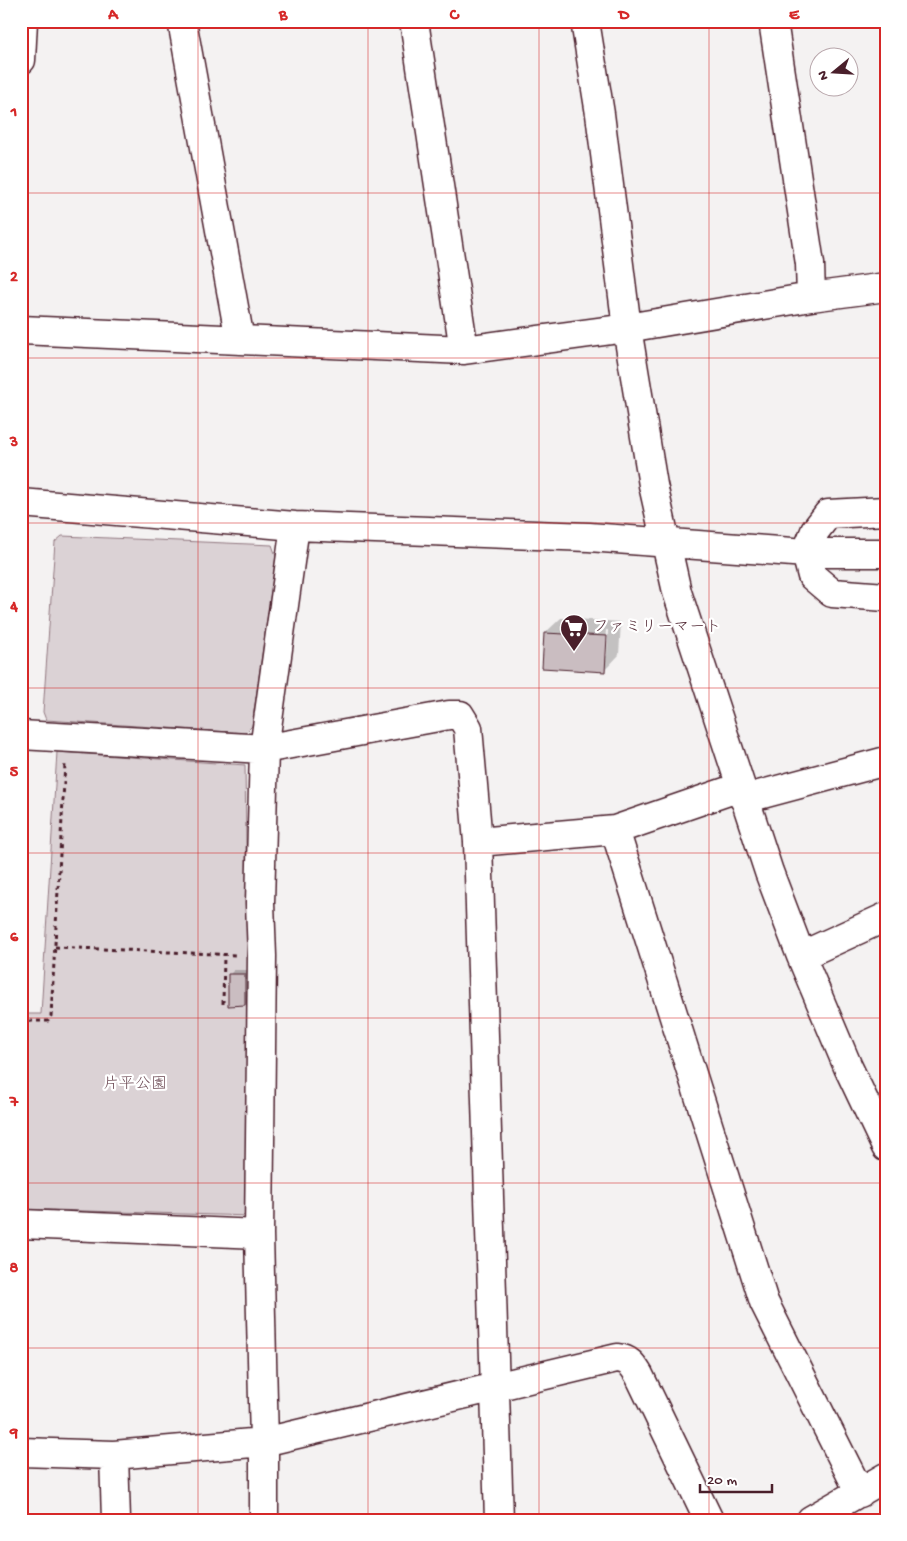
<svg xmlns="http://www.w3.org/2000/svg" width="907" height="1541" viewBox="0 0 907 1541" font-family="'Gochi Hand','Klee One',sans-serif">
	<style>
		.green { fill: #dbd2d5; stroke: #927880 }
		.shadow { fill: #0003; fill-rule: evenodd }
		.building { fill: #cabdc1; stroke: #4a1f2b }
		.lines { fill: none; stroke-linecap: round; stroke-linejoin: round }
		.minor-casing { stroke: #4a1f2b; stroke-width: 31 }
		.path { stroke: #4a1f2b; stroke-width: 3; stroke-dasharray: 4 4; stroke-linecap: butt }
		.minor { stroke: #fff; stroke-width: 28 }
		.grid { fill: none; stroke: #d62828; stroke-width: 1; stroke-opacity: 0.55 }
		.labels { text-anchor: middle; dominant-baseline: central; stroke-width: 4.5; stroke-linejoin: round; paint-order: stroke }
		.poi-label { font-size: 16px; fill: #4a1f2b; stroke: #fff; text-anchor: start }
		.park-label { font-size: 16px; fill: #6e4c56; stroke: #fff }
		.neatline { fill: none; stroke: #d62828; stroke-width: 2 }
		.grid-label { font-size: 16px; text-anchor: middle; font-weight: bold; fill: #d62828 }
	</style>
	<rect width="100%" height="100%" fill="#f4f2f2"/>
	<filter id="ink" filterUnits="userSpaceOnUse"><feTurbulence type="fractalNoise" baseFrequency=".02" numOctaves="2"/><feDisplacementMap in="SourceGraphic" scale="10" xChannelSelector="R" yChannelSelector="G"/><feConvolveMatrix kernelMatrix="1 2 1 2 8 2 1 2 1" color-interpolation-filters="sRGB"/></filter>
	<g filter="url(#ink)">
		<path class="green" d="M62,536l210,9 4,11 -24,170 -7,7 -199,-13 -3,-8 12,-170z
			M57,752l188,13 6,451 -230,-7v-195h20z"/>
		<path class="shadow" d="M561,618l60,4 -2,33 -15,16 -59,-38zM606,630h2l-1,26h-3z
			M234,970h15l1,29 -5,5 -16,-29z"/>
		<path class="building" d="M544,633l63,3 -2,36 -63,-4z
			M228,974h17v31l-17,1z"/>
		<g class="lines">
			<g class="minor-casing">
				<path id="minor" d="M182,21l58,319
					M414,21l50,329
					M585,21l15,93 27,214 26,157 24,107 92,280 32,84 47,111 38,80
					M773,21l37,243 1,33
					M21,60l2,-39
					M21,330l443,20 163,-22 184,-31 75,-10
					M21,503l274,23 294,11 217,16h80
					M886,511l-58,3 -13,17 -9,22 6,23 20,17 54,4
					M21,735l243,14 185,-34h11l8,13 10,114 21,678
					M744,799l142,-38
					M615,830l149,472 96,191
					M478,842l137,-12 125,-43
					M801,956l85,-39
					M21,1224l238,10
					M21,1452l93,3 150,-13 353,-84c12,1 16,7 22,17l70,145
					M114,1455l2,65
					M264,1520v-78l-5,-208 3,-278 -2,-53 4,-154 31,-223
					M811,1520l75,-43"/>
			</g>
			<path class="path" d="M55,947l182,8
				M223,1004l1,-50
				M21,1021h27l3,-5 14,-252"/>
			<use href="#minor" class="minor"/>
		</g>
	</g>
	<path class="grid" d="M198,21v1499M368,21v1499M539,21v1499M709,21v1499M21,193h865M21,358h865M21,523h865M21,688h865M21,853h865M21,1018h865M21,1183h865M21,1348h865"/>
	<defs>
		<g id="supermarket-pin" transform="scale(1.4375)"><path d="M0 17L-7.5 6A9.5 9.5 0 1 1 7.5 6Z" fill="#4a1f2b" stroke="#fff"/><path d="M-6-5.5h2.5l.6 2H6L4.5 2H-2.5L-4.4-4H-6ZM-1.5 3.2a1.3 1.3 0 1 0 .1 0ZM3 3.2a1.3 1.3 0 1 0 .1 0Z" fill="#fff"/></g>
	</defs>
	<g fill-rule="evenodd">
		<use href="#supermarket-pin" x="574" y="628"/>
	</g>
	<g class="labels">
		<g class="poi-label">
			<text x="593" y="628">ファミリーマート</text>
		</g>
		<g class="park-label">
			<text x="135" y="1085">片平公園</text>
		</g>
	</g>
	<rect width="907" height="1541" fill="none" stroke="#fff" stroke-width="55"/>
	<g transform="translate(834 72) rotate(252)"><circle r="24" fill="#ffffff" stroke="#b7a5aa"/>
	<path d="M0-4L9 19L0 12L-9 19Z" fill="#4a1f2b"/>
	<text y="-8" font-size="14" font-weight="bold" text-anchor="middle" fill="#4a1f2b">N</text>
	</g>
	<path d="M700 1484v8h72v-8" fill="none" stroke="#4a1f2b" stroke-width="2.5"/>
	<text x="707" y="1484" font-size="15" fill="#4a1f2b" stroke="#ffffff" stroke-width="4" paint-order="stroke">20 m</text>
	<rect x="28" y="28" width="852" height="1486" class="neatline"/>
	<g class="grid-label">
		<text x="113" y="19">A</text>
		<text x="283" y="19">B</text>
		<text x="454" y="19">C</text>
		<text x="624" y="19">D</text>
		<text x="794" y="19">E</text>
		<text x="14" y="116">1</text>
		<text x="14" y="281">2</text>
		<text x="14" y="446">3</text>
		<text x="14" y="611">4</text>
		<text x="14" y="776">5</text>
		<text x="14" y="941">6</text>
		<text x="14" y="1106">7</text>
		<text x="14" y="1272">8</text>
		<text x="14" y="1437">9</text>
	</g>
</svg>
